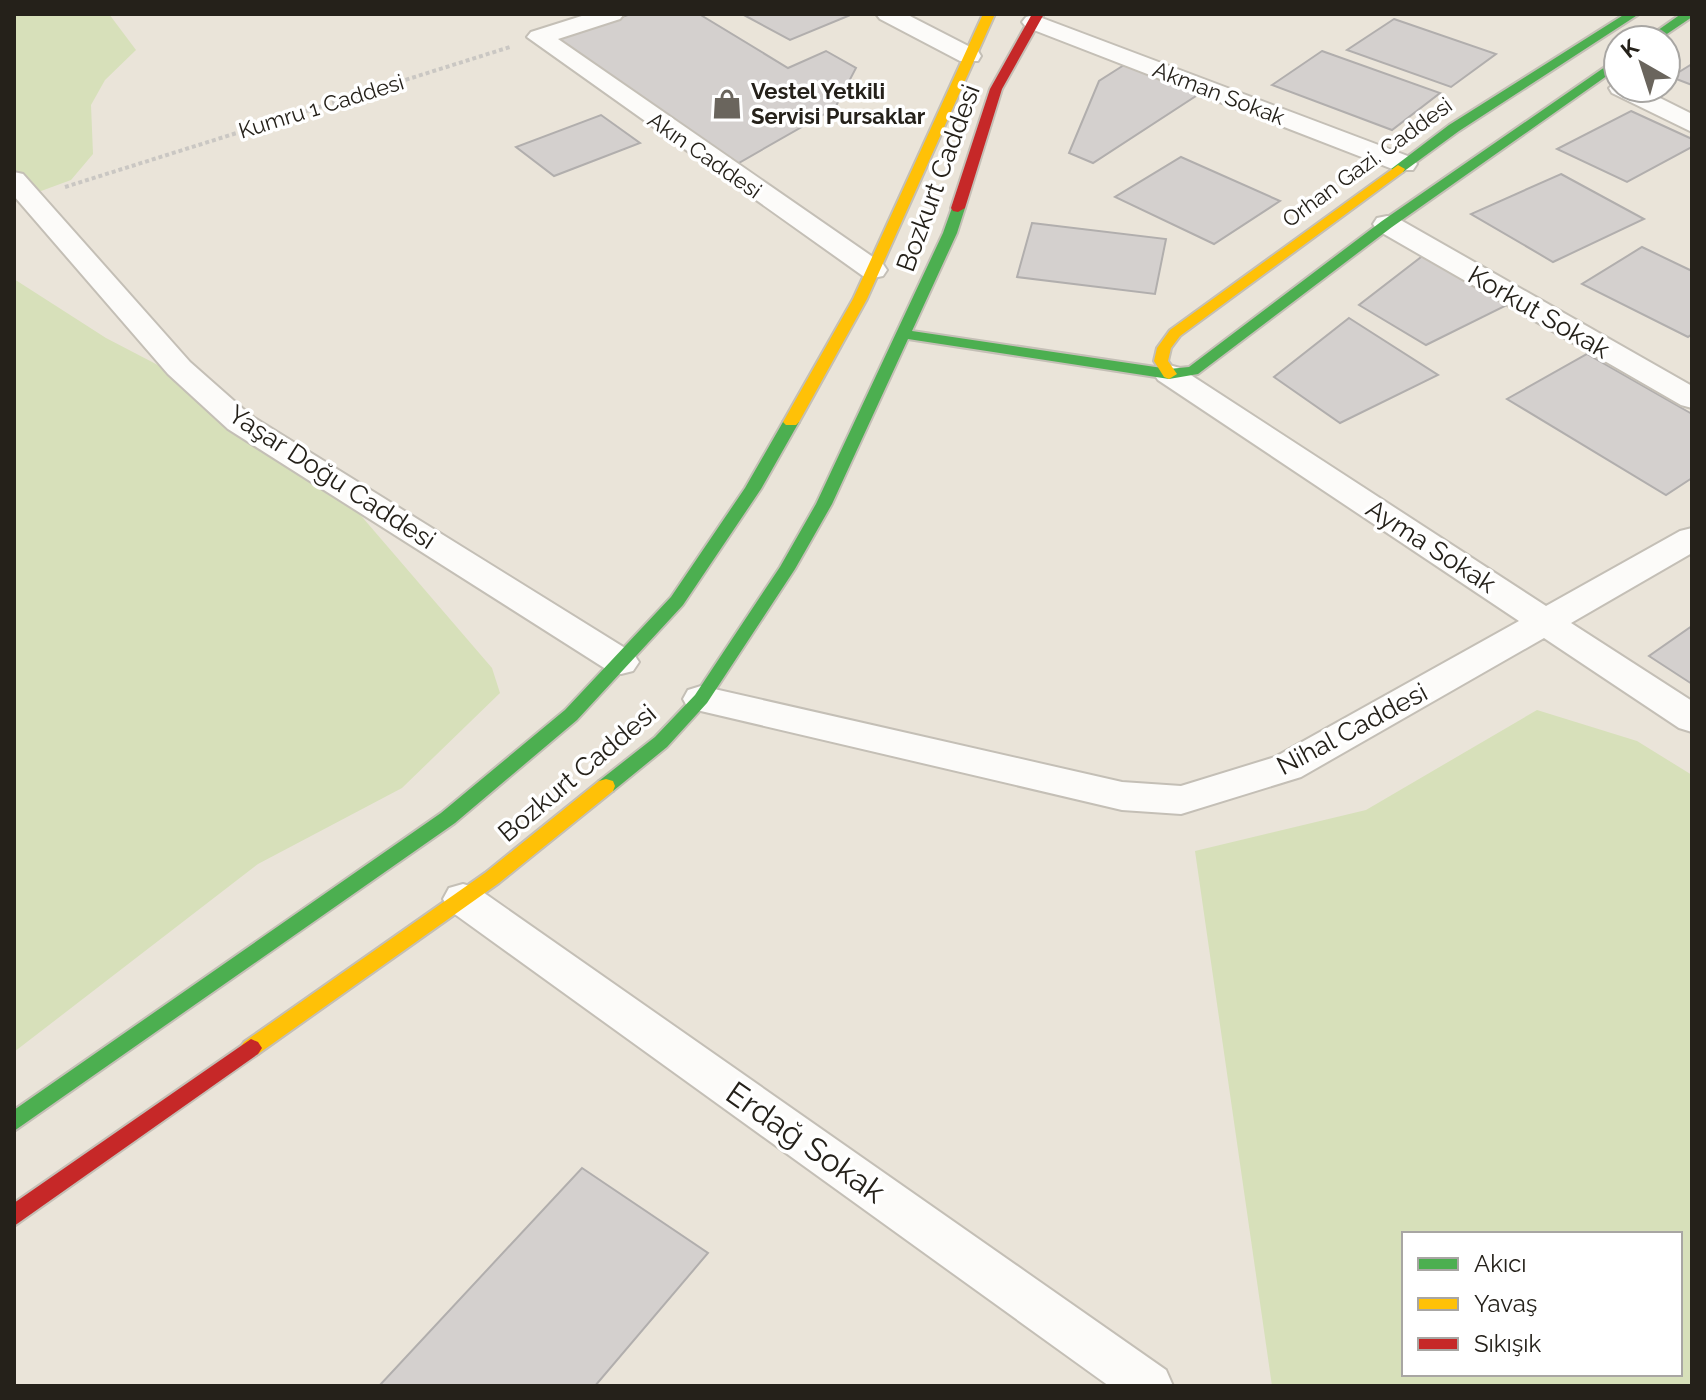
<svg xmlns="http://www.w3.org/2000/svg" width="1706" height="1400" viewBox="0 0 1706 1400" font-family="Raleway,sans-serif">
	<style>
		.green { fill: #d7e0ba; fill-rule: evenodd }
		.building { fill: #d4d0ce; stroke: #b1aead; stroke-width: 2 }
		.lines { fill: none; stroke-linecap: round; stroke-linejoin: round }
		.street-casing { stroke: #c4bfb6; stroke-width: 4 }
		.fast-casing { stroke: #c4bfb6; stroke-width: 4 }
		.slow-casing { stroke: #c4bfb6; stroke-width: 4 }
		.jam-casing { stroke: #c4bfb6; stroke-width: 4 }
		.path { stroke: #cac7c3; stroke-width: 4; stroke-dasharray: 4 3; stroke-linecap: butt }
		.street { fill: #fcfbf9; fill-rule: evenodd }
		.fast { fill: #4caf50; fill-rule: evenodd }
		.slow { fill: #ffc107; fill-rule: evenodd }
		.jam { fill: #c62828; fill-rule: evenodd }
		.labels { text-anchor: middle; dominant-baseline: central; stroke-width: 7; stroke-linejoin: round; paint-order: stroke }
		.far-poi-label { font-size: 22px; font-weight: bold; fill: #25211a; stroke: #fff; text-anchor: start }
		.far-street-label { font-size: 22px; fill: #25211a; stroke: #fff }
		.street-label { font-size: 26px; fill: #25211a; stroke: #fff }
		.near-street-label { font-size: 32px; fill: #25211a; stroke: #fff }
	</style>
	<rect width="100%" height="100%" fill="#eae4d9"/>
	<path class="green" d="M14,14h95l27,36 -31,30 -14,25 2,49 -22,26 -57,21z
		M14,279l92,59 144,75 107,98 135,157 8,25 -98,95 -144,76 -244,188z
		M1537,710l100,31 55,34v611h-420l-77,-535 171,-41zM1404,1234h276v140h-276z"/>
	<path class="building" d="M631,14h68l89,54 38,-17 30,17 -21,40 -98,56 -186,-125z
		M742,14h103l3,2 -58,24z
		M1394,19l102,35 -45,33 -104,-37z
		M1322,51l118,42 -48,37 -120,-45z
		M1692,64v21l-21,-8z
		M1124,65l75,29 -106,69 -24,-10 30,-72z
		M1631,111l61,28v8l-65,35 -70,-33z
		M601,115l39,28 -86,33 -38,-29z
		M1181,157l99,44 -66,43 -99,-47z
		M1561,174l83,45 -91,43 -82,-48z
		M1032,223l134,16 -11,55 -138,-17z
		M1642,247l50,24v63l-4,3 -106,-53z
		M1425,254l86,49 -85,42 -67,-40z
		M1349,318l89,57 -98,48 -66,-46z
		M1587,354l105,60v64l-26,17 -159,-96z
		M1692,626v58l-43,-28z
		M582,1168l126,85 -113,133h-216z"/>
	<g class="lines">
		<g class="street-casing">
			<path id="street" d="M588,14h36l-4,5 -62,20 325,225 4,6 -4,6 -10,2 -10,-2 -336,-239 4,-5z
				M876,14h30l72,37 3,5 -3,5h-18l-80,-42z
				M1034,15l379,143 4,6 -4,6h-18l-369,-143 -4,-5 4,-5z
				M1618,81v7h22l52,26v18l-80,-39 -3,-5z
				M14,172l9,2 167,188 60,53 383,238 6,9 -6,9 -12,3 -12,-3 -381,-242 -60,-55 -154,-178z
				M1387,216l10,2 295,168v22l-11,-3 -304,-175 -4,-6 4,-6z
				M1169,365l11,3 366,238 134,-75 12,-3v25l-121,70 121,78v31l-13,-4 -135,-90 -243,139 -120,37 -59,-4 -434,-102 -5,-9 5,-9 13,-4 421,96 59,4 94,-29 244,-136 -361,-241 -4,-6 4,-6z
				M463,884l14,4 689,482 7,16h-64l-660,-476 -6,-11 6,-11z"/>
		</g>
		<g class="fast-casing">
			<path id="fast" d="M1625,14h14l-180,117 -56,41 -12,-3 58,-44z
				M1681,14h11v3l-34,23h-14z
				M1618,58v10l-226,159 -194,147 -29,5 -261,-40 -76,165 -37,65 -88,134 -40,44 -54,44h-14l-2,-5 2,-5 56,-44 40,-42 85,-128 36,-63 127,-271 10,-28 5,-1 7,4 -8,25 -45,98 257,38 20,-2 193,-146z
				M791,417l8,5 -38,67 -78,116 -106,115 -122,103 -441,308v-21l427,-297 124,-103 106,-113 74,-109 38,-66z"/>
		</g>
		<g class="slow-casing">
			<path id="slow" d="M983,14h12l-128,285 -68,123 -3,3h-10l-3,-3 70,-123z
				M1398,165l7,4 -2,3 -223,164 -9,12 -3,13 9,13 -8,5 -5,-2 -10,-16 3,-13 13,-18z
				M606,779l7,2 2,5 -2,5 -114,92 -241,171 -7,3 -7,-3 -4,-6 4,-6 241,-169 114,-92z"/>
		</g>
		<g class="jam-casing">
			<path id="jam" d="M1032,14h12l-42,75 -37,119 -7,4 -5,-1 -2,-3 39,-119z
				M251,1039l7,3 4,6 -4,6 -244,172v-23z"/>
		</g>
		<path class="path" d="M65,187l445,-140"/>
		<use href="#street" class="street"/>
		<use href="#fast" class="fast"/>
		<use href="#slow" class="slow"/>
		<use href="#jam" class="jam"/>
	</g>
	<defs>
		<g id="shop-bare" transform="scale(2.4)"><path d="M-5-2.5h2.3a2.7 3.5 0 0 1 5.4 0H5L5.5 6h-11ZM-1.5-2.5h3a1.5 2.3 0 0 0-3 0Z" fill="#6a655d" stroke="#fff" stroke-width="2.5" paint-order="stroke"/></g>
	</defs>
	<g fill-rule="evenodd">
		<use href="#shop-bare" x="727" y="104"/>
	</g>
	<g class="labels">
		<g class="far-poi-label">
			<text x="751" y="91">Vestel Yetkili<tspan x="751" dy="25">Servisi Pursaklar</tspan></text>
		</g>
		<g class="far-street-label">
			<text transform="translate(1219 93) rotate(21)">Akman Sokak</text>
			<text transform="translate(321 106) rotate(-17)">Kumru 1 Caddesi</text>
			<text transform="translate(705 155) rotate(35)">Akın Caddesi</text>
			<text transform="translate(1367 162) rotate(-36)">Orhan Gazi. Caddesi</text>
		</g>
		<g class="street-label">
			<text transform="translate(938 178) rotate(-70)">Bozkurt Caddesi</text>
			<text transform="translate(1539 312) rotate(30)">Korkut Sokak</text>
			<text transform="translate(332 477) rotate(33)">Yaşar Doğu Caddesi</text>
			<text transform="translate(1431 546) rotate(33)">Ayma Sokak</text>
			<text transform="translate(1352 729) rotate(-28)">Nihal Caddesi</text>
			<text transform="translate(577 773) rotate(-40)">Bozkurt Caddesi</text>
		</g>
		<g class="near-street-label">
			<text transform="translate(806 1142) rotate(35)">Erdağ Sokak</text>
		</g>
	</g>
	<rect width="1706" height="1400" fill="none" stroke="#25211a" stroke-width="32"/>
	<rect x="1402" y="1232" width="280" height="144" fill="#ffffff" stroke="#a8a6a3" stroke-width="2"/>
	<rect x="1418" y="1258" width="40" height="12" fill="#4caf50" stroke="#a8a6a3" stroke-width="2"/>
	<text x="1474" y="1272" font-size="24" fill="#25211a">Akıcı</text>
	<rect x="1418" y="1298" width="40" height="12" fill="#ffc107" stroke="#a8a6a3" stroke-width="2"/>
	<text x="1474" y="1312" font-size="24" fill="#25211a">Yavaş</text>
	<rect x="1418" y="1338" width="40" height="12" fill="#c62828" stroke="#a8a6a3" stroke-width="2"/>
	<text x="1474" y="1352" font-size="24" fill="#25211a">Sıkışık</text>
	<g transform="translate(1642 64) rotate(321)"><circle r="38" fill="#ffffff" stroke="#a8a6a3" stroke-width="2"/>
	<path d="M0-6L14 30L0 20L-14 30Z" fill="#6a655d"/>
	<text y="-12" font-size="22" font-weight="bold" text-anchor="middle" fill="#25211a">K</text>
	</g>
</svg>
